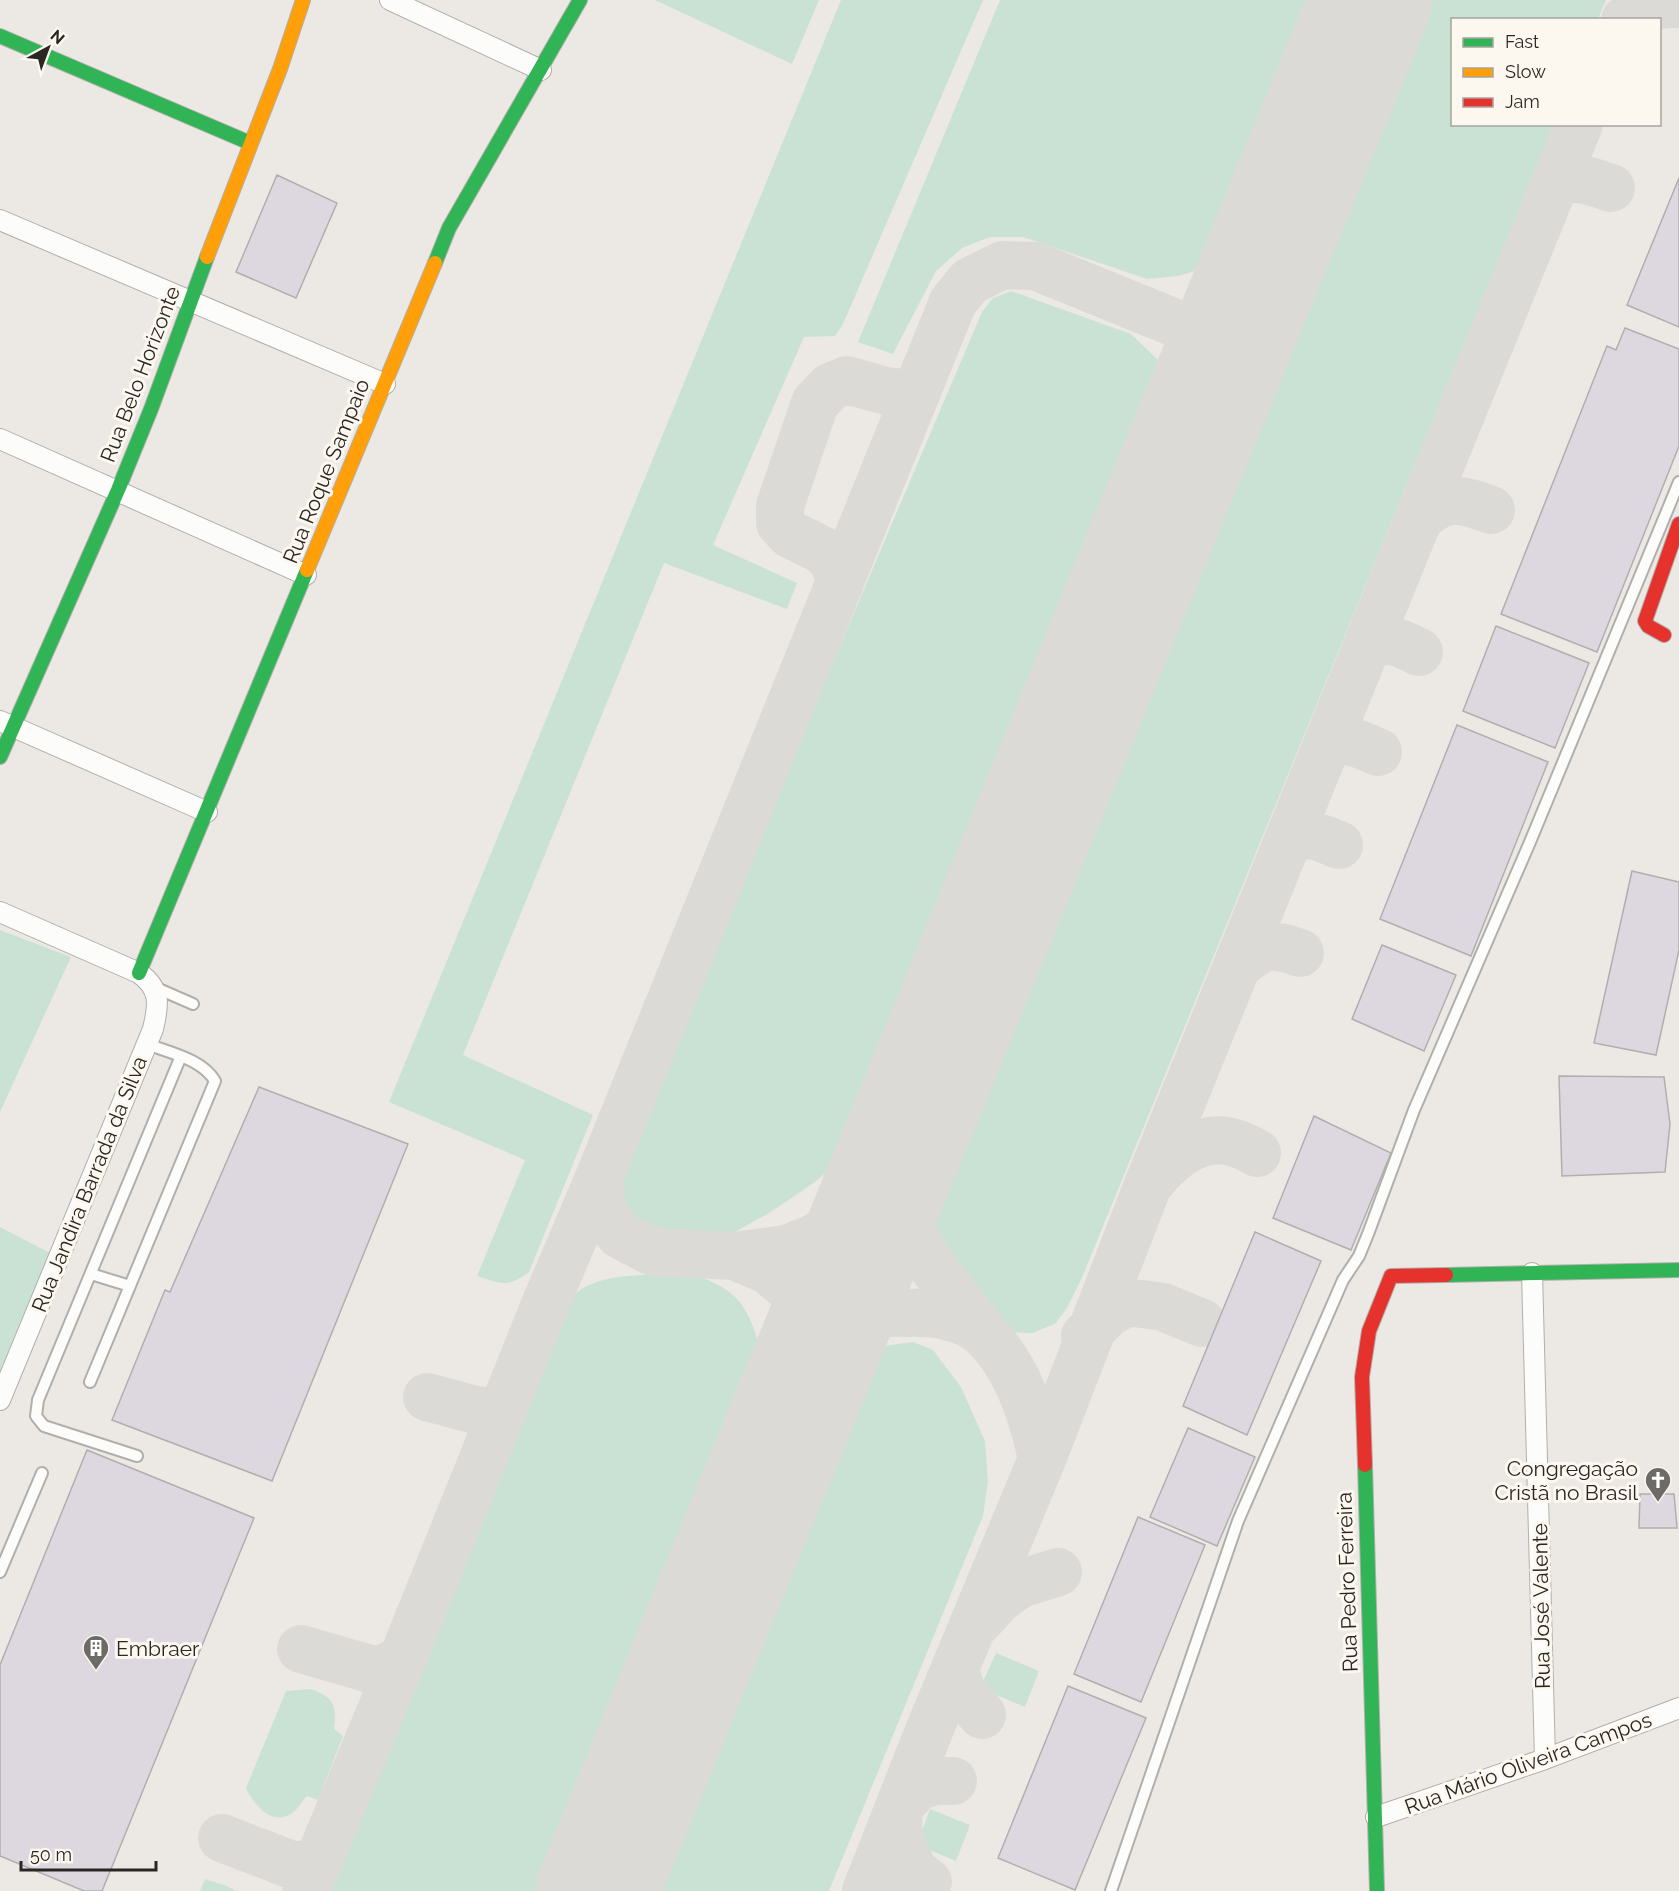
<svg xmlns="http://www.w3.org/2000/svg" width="1679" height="1891" viewBox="0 0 1679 1891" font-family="Raleway,sans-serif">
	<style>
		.green { fill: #cae2d3 }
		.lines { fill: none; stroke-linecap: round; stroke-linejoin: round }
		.taxiway { stroke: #dcdad7; stroke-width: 48 }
		.runway { stroke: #dcdad7; stroke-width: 122 }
		.building { fill: #ddd8e0; stroke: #b0afae; stroke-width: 1.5 }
		.lane-casing { stroke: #b1afab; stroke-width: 14 }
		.street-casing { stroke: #b1afab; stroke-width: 22 }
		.fast-casing { stroke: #b1afab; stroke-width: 16 }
		.slow-casing { stroke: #b1afab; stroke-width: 16 }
		.jam-casing { stroke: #b1afab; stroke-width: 16 }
		.lane { stroke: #fcfcfb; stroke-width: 10 }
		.street { stroke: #fcfcfb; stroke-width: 20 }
		.fast { stroke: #30b455; stroke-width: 14 }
		.slow { stroke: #ff9f0a; stroke-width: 14 }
		.jam { stroke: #e5322d; stroke-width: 14 }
		.labels { text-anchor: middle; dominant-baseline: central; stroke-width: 6; stroke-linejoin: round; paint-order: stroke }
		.street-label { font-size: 21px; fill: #292724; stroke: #fdf8ef }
		.poi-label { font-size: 21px; fill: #292724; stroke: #fdf8ef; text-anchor: end }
	</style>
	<rect width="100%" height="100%" fill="#ece9e5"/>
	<path class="green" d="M655,0h164l-27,64z
		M841,0h142l-140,324 -8,12 -31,1 -91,208 84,38 -10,26 -123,-46 -201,492 130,60 -64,157c-21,16 -27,12 -52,4l48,-116 -136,-58z
		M1000,0h319l-111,267 -30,9 -31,3 -124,-42h-33l-28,11 -26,23 -43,83 -35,-12z
		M1406,0h200l-8,19 -146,1v104l102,1 -473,1155 -14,28 -12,16 -23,9 -27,-1 -22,-15 -54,-72 -8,-21v-29l9,-28z
		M1011,291l120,43 26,25 5,21 -301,750 -15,26 -31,26 -46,31 -41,23 -37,7 -44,-5 -22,-14 -12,-22 -1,-21 370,-869 11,-14z
		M0,930l71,27 -71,155z
		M0,1227l50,26 -50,120z
		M671,1274c12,2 27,1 37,6 40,16 44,43 56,80l-217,531h-225l231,-564c4,-7 7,-14 11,-21 23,-34 71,-30 107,-32z
		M913,1342l20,8 28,37 24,54 3,40 -5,35 -154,375h-197l207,-507 17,-23 28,-15z
		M996,1653l43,18 -14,36 -45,-19z
		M311,1689c23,8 26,17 23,40l9,7 -25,64 -11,-4c-5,5 -10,15 -16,18 -21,12 -37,-10 -45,-26l40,-97z
		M930,1809l40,16 -14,36 -39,-16z
		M205,1879l22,7 9,5h-36z"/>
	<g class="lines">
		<path class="taxiway" d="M1625,20c17,-12 33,-17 54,-16
			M1556,182c21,-7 35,-1 55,6
			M1195,331c15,17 20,24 22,47
			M1418,520c27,-26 41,-22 73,-10
			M840,583l-6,-21 -12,-12 -32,-16 -10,-11v-17l35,-103 15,-16 17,-7 39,11 17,2 14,-1
			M1366,649c22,-15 32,-7 53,3
			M1326,747c21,-12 32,-3 52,5
			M1287,845c18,-17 32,-8 52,0
			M1238,966c23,-21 32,-24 62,-13
			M599,1178l3,33 18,24 33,17 81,4 34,14 28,24 12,27 5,29 -22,69c15,-30 27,-62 53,-85 7,-6 32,-17 41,-20 7,-2 16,-1 23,-1 25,-1 59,4 77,22 33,32 48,81 57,124
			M1150,1183c20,-25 50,-51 85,-40 7,2 15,6 22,10
			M734,1256l52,-7 28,-11 34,-22 30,-28 22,-36 -1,33 6,37 29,47 51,65
			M1085,1336l23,-23 20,-11 35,5 39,16
			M427,1397l56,15 22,-5
			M978,1622l21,-23 21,-15 38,-12
			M301,1649l76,22 25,-11
			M955,1669l6,21 21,25
			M222,1838l75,29 23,-8
			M306,1891l96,-231 143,-355 54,-127 354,-876 17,-21 33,-16 32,1 160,65c21,0 34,-6 49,-20
			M866,1891l63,-160 113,-272 106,-274 431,-1061
			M878,1891l19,-8 31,-1 -14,-11 -9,-18 -7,-23 1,-23 18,-20 17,-6h19"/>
		<path class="runway" d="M597,1891l774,-1891"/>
	</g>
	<path class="building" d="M277,175l60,28 -41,95 -60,-26z
		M1679,178v149l-52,-22z
		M1625,328l54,21v97l-82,206 -96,-38 106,-268 9,4z
		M1496,626l93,37 -34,85 -92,-37z
		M1457,725l91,37 -77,194 -91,-37z
		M1632,871l47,11v68l-23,105 -62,-12z
		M1382,945l74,30 -32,76 -72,-32z
		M1559,1076l105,1 6,47 -5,48 -103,4z
		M259,1087l149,57 -136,337 -160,-61 53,-130 5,2z
		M1314,1116l77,37 -40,97 -78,-32z
		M1255,1232l66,29 -74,174 -64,-29z
		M1188,1428l67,29 -38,89 -67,-29z
		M87,1450l167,68 -152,373h-18l-84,-35v-191z
		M1640,1494h34l3,34h-38z
		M1138,1517l67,28 -64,157 -67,-28z
		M1068,1686l78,32 -71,172 -77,-32z"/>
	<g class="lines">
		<g class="lane-casing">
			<path id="lane" d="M154,987l39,17
				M91,1274l39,12
				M90,1382l125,-301c-13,-22 -45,-28 -68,-37
				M137,1456l-93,-30 -8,-10 2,-16 143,-344
				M0,1572l42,-99
				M1111,1891l127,-370 105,-241 16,-24 9,-22 46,-124 116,-268 149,-360"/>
		</g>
		<g class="street-casing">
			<path id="street" d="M390,0l151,70
				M0,220l385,164
				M0,439l306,136
				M0,721l207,91
				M0,912l139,61c22,16 20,31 14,56l-153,371
				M1532,1273l13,486
				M1376,1817l169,-58 134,-51"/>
		</g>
		<g class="fast-casing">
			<path id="fast" d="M0,36l250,107
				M435,263l14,-35 131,-228
				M0,757l118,-267 33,-81 56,-152
				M139,973l168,-403
				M1446,1275l233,-5
				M1365,1465l12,426"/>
		</g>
		<g class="slow-casing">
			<path id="slow" d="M207,257l73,-188 23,-69
				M307,570l128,-307"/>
		</g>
		<g class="jam-casing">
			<path id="jam" d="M1664,635l-16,-9 -3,-5 34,-97
				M1365,1465l-3,-88 7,-46 22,-55 55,-1"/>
		</g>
		<use href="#lane" class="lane"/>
		<use href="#street" class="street"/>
		<use href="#fast" class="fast"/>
		<use href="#slow" class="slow"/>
		<use href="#jam" class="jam"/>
	</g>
	<defs>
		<g id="church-pin" transform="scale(1.35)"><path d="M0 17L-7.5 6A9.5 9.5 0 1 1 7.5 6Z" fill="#6d6b68" stroke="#fdf8ef"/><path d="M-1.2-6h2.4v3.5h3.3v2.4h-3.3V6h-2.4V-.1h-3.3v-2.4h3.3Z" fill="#fff"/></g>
		<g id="building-pin" transform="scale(1.35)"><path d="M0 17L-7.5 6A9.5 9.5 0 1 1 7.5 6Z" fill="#6d6b68" stroke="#fdf8ef"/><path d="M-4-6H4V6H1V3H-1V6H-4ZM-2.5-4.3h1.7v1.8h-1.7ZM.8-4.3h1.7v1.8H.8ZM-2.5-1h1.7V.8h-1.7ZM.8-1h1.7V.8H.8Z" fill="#fff"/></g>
	</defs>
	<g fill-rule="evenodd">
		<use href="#church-pin" x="1658" y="1480"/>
		<use href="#building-pin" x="96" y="1648"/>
	</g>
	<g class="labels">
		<g class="street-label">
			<text transform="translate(140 374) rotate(-69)">Rua Belo Horizonte</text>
			<text transform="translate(326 471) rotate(-68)">Rua Roque Sampaio</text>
			<text transform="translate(89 1184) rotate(-68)">Rua Jandira Barrada da Silva</text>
			<text transform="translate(1347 1582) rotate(-92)">Rua Pedro Ferreira</text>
			<text transform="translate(1541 1606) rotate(-91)">Rua José Valente</text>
			<text transform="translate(1528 1763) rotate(-20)">Rua Mário Oliveira Campos</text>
		</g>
		<g class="poi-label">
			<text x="1638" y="1468">Congregação<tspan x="1638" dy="24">Cristã no Brasil</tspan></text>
			<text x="116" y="1648" text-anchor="start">Embraer</text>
		</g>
	</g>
	<rect x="1451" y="18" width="210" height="108" fill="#fdf8ef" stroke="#a8a49e" stroke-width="1.5"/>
	<rect x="1463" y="38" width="30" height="9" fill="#30b455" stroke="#a8a49e" stroke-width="1.5"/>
	<text x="1505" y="48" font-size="18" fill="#292724">Fast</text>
	<rect x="1463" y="68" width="30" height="9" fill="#ff9f0a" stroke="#a8a49e" stroke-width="1.5"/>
	<text x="1505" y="78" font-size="18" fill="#292724">Slow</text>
	<rect x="1463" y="98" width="30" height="9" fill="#e5322d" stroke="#a8a49e" stroke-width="1.5"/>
	<text x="1505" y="108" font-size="18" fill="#292724">Jam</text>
	<g transform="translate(48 48) rotate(41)" stroke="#fdf8ef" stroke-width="4.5" paint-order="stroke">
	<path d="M0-4.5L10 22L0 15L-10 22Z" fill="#292724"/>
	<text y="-9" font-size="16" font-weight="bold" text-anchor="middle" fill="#292724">N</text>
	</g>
	<path d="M21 1861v9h135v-9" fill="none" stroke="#292724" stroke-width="3"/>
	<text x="30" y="1861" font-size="18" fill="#292724" stroke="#fdf8ef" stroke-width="4.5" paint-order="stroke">50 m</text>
</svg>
